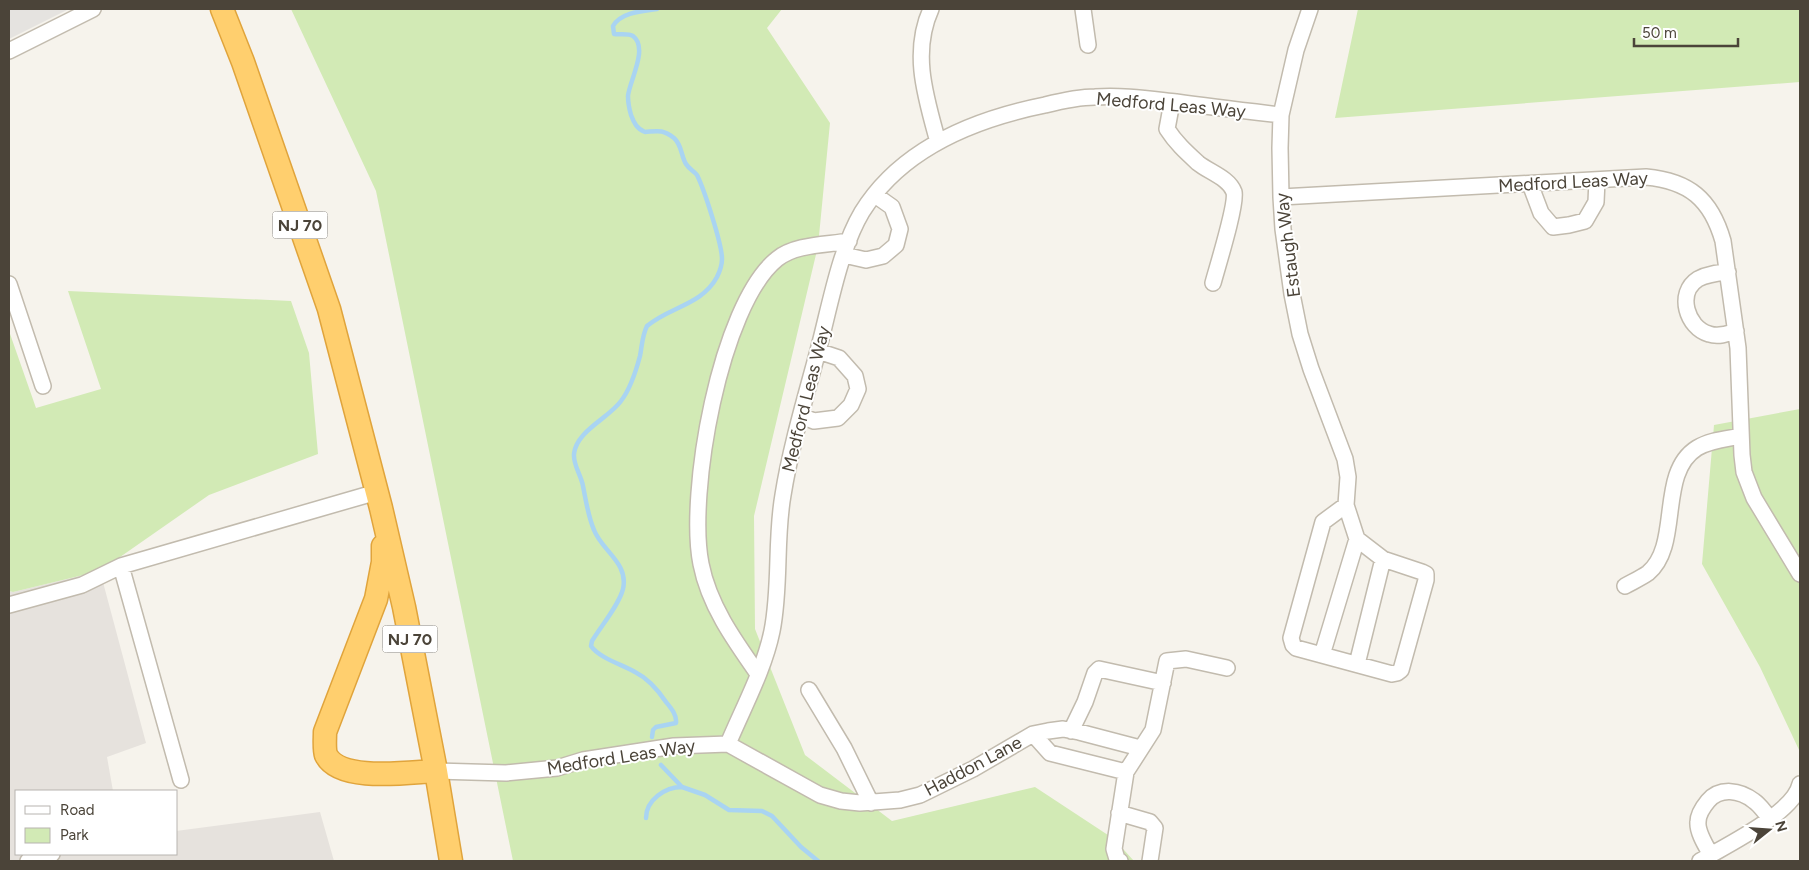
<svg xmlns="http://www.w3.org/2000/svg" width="1809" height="870" viewBox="0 0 1809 870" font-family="Figtree,sans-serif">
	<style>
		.industrial { fill: #e6e2dd }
		.green { fill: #d2eab5 }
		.parking { fill: #e5e3e0 }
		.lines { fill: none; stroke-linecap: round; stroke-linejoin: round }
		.stream { stroke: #a9d4f2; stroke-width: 4.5 }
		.minor-casing { stroke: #c2bbae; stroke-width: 18 }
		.highway-casing { stroke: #e0a43c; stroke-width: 25 }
		.minor { stroke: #fff; stroke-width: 15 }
		.highway { stroke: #ffcf6e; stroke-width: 22 }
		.labels { text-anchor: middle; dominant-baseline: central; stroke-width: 4; stroke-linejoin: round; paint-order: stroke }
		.shield { fill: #fff; stroke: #817c74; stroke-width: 1 }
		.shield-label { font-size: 16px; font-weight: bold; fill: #4b4439 }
		.street-label { font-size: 18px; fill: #4b4439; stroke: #fff }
	</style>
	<rect width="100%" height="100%" fill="#f6f3ec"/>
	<path class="industrial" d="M100,571l46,172 -39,14 6,34h-97v63h160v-23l144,-19 14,49h-325v-270l4,1z"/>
	<path class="green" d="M291,9h491l-15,19 63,95 -12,123 -64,270 1,113 50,126 87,66 143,-34 79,52 20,22h-621l-137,-670z
		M1358,9h442v73l-465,36z
		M68,291l223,10 18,52 9,101 -109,41 -109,76 -87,21 -4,-1v-260l27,77 65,-19z
		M1800,409v343l-40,-85 -58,-103 12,-139z"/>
	<path class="parking" d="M9,9h60l-60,30z"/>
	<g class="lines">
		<path class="stream" d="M652,737l1,-7 3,-3 20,-4c1,-8 -5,-15 -10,-21 -8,-12 -17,-23 -31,-30 -12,-7 -36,-14 -44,-26l1,-5c9,-15 27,-36 31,-52 6,-26 -21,-38 -29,-59 -6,-14 -8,-29 -11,-44 -2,-11 -10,-21 -9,-32 2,-23 35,-36 47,-53 10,-13 15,-30 19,-45 2,-10 2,-20 7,-30 22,-19 55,-21 70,-49 3,-6 5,-12 5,-18 0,-15 -18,-70 -25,-84 -3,-4 -8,-6 -11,-11 -5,-8 -4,-19 -12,-26 -12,-9 -16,-7 -29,-6 -8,-3 -11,-9 -14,-17 -2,-7 -3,-13 -3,-19 1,-14 21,-48 5,-60 -5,-3 -13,-1 -19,-2l-1,-8c8,-14 30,-15 44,-17
			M661,765l21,22 23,8 24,15 33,1 10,5 29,31 17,14
			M646,818c0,-18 19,-31 36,-31"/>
		<g class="minor-casing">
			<path id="minor" d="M931,9c-20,44 -5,89 7,133
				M1083,9l5,36
				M1310,9l-14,41 -15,65 -1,33 1,49 2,32 9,65 8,40 11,35 34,90 3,18 -2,28 11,34 26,20 39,13 4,2v6l-25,90 -4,3 -5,1 -96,-26 -3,-3 -2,-7 32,-116 23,-17
				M9,51l84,-42
				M1172,102l-5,27c9,14 19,23 31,34 11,9 31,15 36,29 3,12 -17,76 -21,91
				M1530,184l11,29 12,14 16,-2 16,-4 11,-19 1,-22
				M1281,197l365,-20c43,4 65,22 77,64l15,107 4,107 2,17 10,26 46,76
				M844,255l22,5 17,-4 13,-11 4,-16 -8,-22 -17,-12
				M1728,272c-10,1 -21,2 -30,7 -22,14 -11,49 11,55 9,3 18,0 27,-3
				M9,284l34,102
				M801,416l13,5 24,-3 13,-13 7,-16 -3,-13 -16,-18 -21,-7
				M1625,586c7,-4 16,-8 23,-13 34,-28 9,-100 49,-125 13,-8 29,-9 44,-12
				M9,605l73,-20 39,-19
				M1322,655l35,-116
				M1357,664l26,-105
				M758,674c-24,-34 -49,-69 -57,-110 -14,-69 19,-259 76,-305 18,-15 50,-14 72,-18
				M809,690l35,58 27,55
				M1071,731l14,-29 10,-29 4,-4 64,14
				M1033,734l17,19 76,19 27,-42 14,-69 19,-2 41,9
				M728,744c15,-36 36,-74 44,-113 9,-45 3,-91 11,-136 8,-50 23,-99 36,-148 11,-42 21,-98 43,-135 39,-63 113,-93 183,-107 16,-4 33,-8 50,-8 27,-2 54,2 81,5 35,5 70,9 105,13
				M436,771l70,2 51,-5 26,-8 91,-14 54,-2 92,51 21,6 19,2 40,-3 20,-5 53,-26 60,-35 15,-3 15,-2 16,3 61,16
				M181,780l-60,-214 256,-74
				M1119,813l31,9 5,6 -5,33
				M1711,855c-5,-9 -14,-23 -13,-33 0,-8 5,-15 10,-21 12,-14 32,-11 46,0 6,4 11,12 16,17
				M28,861l24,-7
				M1120,861l-3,-2 -3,-10 12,-77
				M1700,861c25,-15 94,-48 100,-77"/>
		</g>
		<g class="highway-casing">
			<path id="highway" d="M222,9l21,53 86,247 52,199 23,99 32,164 15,90
				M383,546v16l-7,37 -51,133c0,7 -1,17 1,23 14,28 84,17 110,16"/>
		</g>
		<use href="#minor" class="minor"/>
		<use href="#highway" class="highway"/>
	</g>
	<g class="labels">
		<g class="shield">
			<rect x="272.5" y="211.5" width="55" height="27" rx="4"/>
			<rect x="382.5" y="625.5" width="55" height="27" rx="4"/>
		</g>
		<g class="shield-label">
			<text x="300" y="225">NJ 70</text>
			<text x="410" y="639">NJ 70</text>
		</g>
		<g class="street-label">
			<text transform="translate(1171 105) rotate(5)">Medford Leas Way</text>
			<text transform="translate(1573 182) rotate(-3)">Medford Leas Way</text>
			<text transform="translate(1288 245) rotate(-97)">Estaugh Way</text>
			<text transform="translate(806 399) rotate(-76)">Medford Leas Way</text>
			<text transform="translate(621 757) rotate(-9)">Medford Leas Way</text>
			<text transform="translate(973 766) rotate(-28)">Haddon Lane</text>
		</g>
	</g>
	<rect width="1809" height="870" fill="none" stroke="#4b4439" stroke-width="20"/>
	<rect x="15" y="790" width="162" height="65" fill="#ffffff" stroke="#b7b4b0"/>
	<rect x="25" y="806" width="25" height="8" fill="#ffffff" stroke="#b7b4b0"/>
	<text x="60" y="815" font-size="15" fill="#4b4439">Road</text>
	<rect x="25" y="828" width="25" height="15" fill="#d2eab5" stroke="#b7b4b0"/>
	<text x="60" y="840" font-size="15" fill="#4b4439">Park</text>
	<g transform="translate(1769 830) rotate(73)" stroke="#ffffff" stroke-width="4" paint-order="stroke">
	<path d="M0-4L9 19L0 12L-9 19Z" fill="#4b4439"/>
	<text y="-8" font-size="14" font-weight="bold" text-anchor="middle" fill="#4b4439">N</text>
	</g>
	<path d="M1634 38v8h104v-8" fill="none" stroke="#4b4439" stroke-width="2.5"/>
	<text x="1642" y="38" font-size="15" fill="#4b4439" stroke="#ffffff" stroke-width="4" paint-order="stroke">50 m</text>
</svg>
